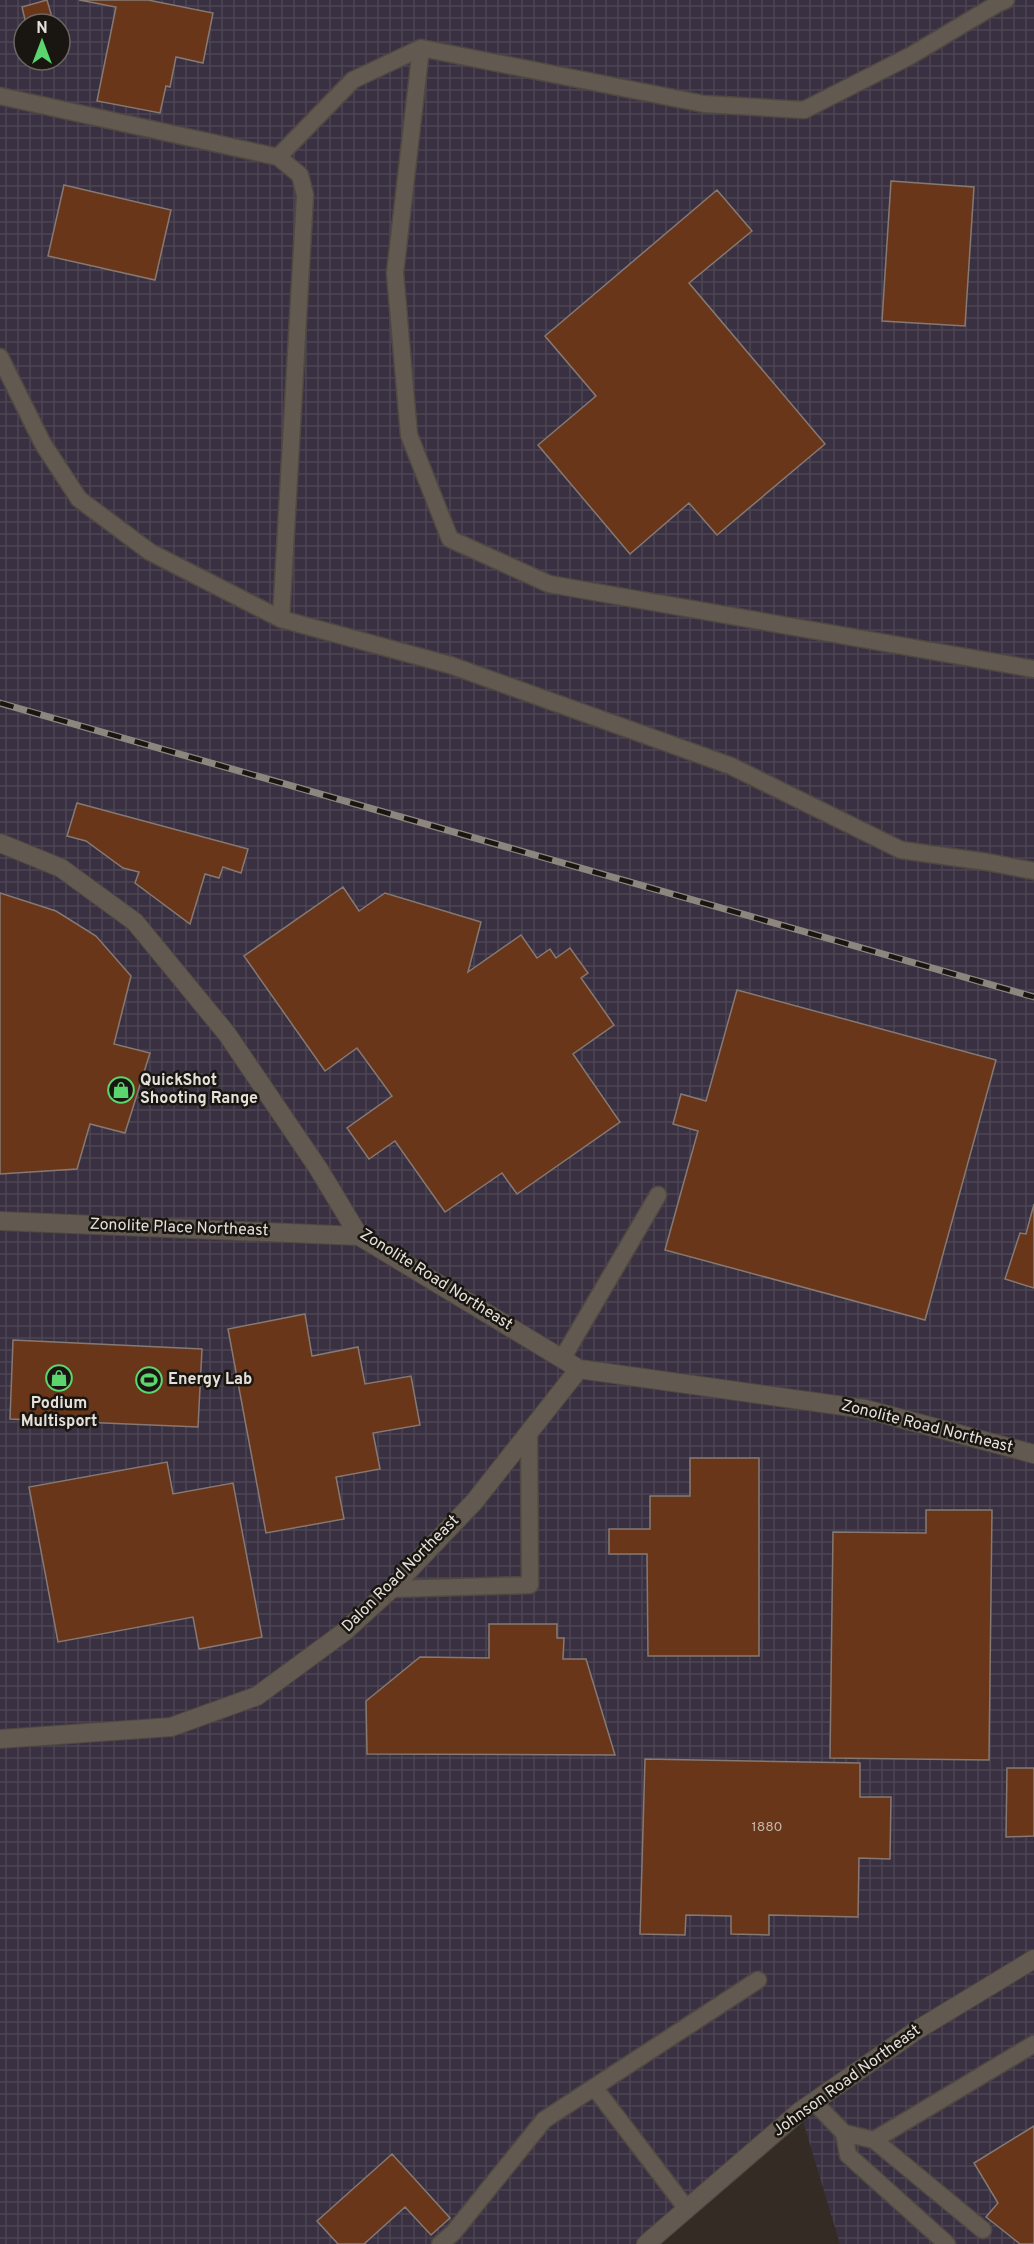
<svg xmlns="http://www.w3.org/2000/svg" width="1034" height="2244" viewBox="0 0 1034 2244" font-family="Overpass,sans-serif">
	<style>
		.industrial { fill: url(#industrial-grid); fill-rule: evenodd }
		.building { fill: #69361a; stroke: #867973; stroke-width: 1.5 }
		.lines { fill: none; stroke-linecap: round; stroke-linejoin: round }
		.lane-casing { stroke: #504942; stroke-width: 19 }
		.street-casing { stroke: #504942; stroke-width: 20 }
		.secondary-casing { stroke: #504942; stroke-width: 20 }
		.lane { stroke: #625950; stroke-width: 16 }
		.street { stroke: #625950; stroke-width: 18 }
		.secondary { stroke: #625950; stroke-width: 18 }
		.rail-casing { stroke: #8d867f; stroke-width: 7 }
		.rail { stroke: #191511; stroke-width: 4.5; stroke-dasharray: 14; stroke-linecap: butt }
		.labels { text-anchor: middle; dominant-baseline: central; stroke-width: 5; stroke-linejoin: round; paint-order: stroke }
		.number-label { font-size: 14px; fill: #c6b6aa }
		.poi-label { font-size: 16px; font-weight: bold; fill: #e5e0da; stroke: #191511; text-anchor: start }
		.street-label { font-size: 16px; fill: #e5e0da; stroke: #191511 }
	</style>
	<defs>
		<pattern id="industrial-grid" width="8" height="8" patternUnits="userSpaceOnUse" patternTransform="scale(1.5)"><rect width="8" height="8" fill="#393141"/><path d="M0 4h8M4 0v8" fill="none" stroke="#4c4553"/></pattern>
	</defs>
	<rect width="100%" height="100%" fill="#342c24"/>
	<path class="industrial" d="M0,0h1034v2244h-194l-40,-133 -150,133h-650zM24,24h36v36h-36z"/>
	<path class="building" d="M47,0l7,24h-28l-4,-17z
		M79,0h69l65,13 -10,50 -27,-6 -6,30 -4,-1 -6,27 -63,-12 19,-94z
		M891,181l83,6 -9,139 -83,-5z
		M64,185l107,25 -16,70 -107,-24z
		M717,190l35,41 -63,52 136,161 -108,91 -28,-32 -59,51 -92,-109 58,-49 -51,-60z
		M77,803l171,46 -7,24 -18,-6 -4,11 -14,-4 -15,50 -55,-41 4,-11 -16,-4 -37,-27 -19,-5z
		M343,887l16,24 26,-18 96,29 -13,50 53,-37 16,23 13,-9 6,9 14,-10 18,25 -7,5 33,47 -41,29 47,68 -103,72 -15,-21 -57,39 -50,-71 -26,18 -22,-31 45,-32 -35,-48 -32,23 -81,-115z
		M0,893l56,18 40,25 35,40 -17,68 36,9 -25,80 -35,-9 -13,45 -77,5z
		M737,990l259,70 -71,260 -260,-70 33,-119 -25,-7 8,-30 25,7z
		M1034,1204v84l-29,-9 15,-46 6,1z
		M305,1314l7,42 46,-9 7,37 46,-8 9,49 -47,8 7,36 -44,8 8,42 -78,14 -38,-204z
		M13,1340l189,9 -4,78 -188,-8z
		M690,1458h69v198h-111l-1,-102h-38v-25h41v-33h40z
		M167,1462l6,32 60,-11 29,154 -63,12 -6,-32 -135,25 -29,-155z
		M926,1510h66l-3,250 -159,-2 3,-226 93,1z
		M489,1624h68v14h7l-1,21h23l29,96 -248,-1 -1,-53 54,-44 69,1z
		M645,1759l215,4v34h31l-1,62 -31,-1 -1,59 -89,-2v20l-38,-1v-18l-45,-1 -1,20 -45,-1z
		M1007,1768h27v68l-28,1z
		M1034,2126v118h-14l-34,-27 12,-14 -24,-40z
		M392,2154l58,64 -19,17 -26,-28 -41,37h-26l-21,-23z"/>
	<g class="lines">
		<g class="lane-casing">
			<path id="lane" d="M421,48l-26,225 14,162 41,104 99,45 485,85
				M0,96l278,61 75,-77 68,-32 283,56 100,6 106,-54 87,-52 9,-4
				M278,157l22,18 5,20 -24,424
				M0,357l43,87 36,55 71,53 131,67 169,46 281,101 170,84 86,12 47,9
				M562,1359l96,-164
				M391,1589l139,-4 -1,-153
				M594,2087l93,122
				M814,2102l30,31 30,7 109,90
				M844,2133l4,22 99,89
				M874,2140l160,-96
				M440,2244l13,-11 91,-113 214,-140"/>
		</g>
		<g class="street-casing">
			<path id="street" d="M0,843l61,25 74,54 92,112 91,134 41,68 220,133 286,40 169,45
				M0,1221l359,15
				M0,1739l171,-12 86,-31 87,-64 47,-43 83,-87 105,-133"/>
		</g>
		<g class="secondary-casing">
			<path id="secondary" d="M646,2244l153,-132 118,-82 117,-71"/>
		</g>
		<use href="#lane" class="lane"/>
		<use href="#street" class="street"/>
		<use href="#secondary" class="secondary"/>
		<g class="rail-casing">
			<path id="rail" d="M0,703l1034,294"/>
		</g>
		<use href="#rail" class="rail"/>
	</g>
	<defs>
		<g id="shop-ring" transform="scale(1.35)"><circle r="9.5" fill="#191511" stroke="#5bd56e" stroke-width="1.5"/><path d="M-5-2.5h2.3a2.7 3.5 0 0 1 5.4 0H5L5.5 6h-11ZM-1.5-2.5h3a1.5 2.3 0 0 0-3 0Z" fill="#5bd56e"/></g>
		<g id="stadium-ring" transform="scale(1.35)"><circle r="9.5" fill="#191511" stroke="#5bd56e" stroke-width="1.5"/><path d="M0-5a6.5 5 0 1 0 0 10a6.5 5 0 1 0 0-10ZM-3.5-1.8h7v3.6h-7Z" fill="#5bd56e"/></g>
	</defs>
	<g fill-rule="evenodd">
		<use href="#shop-ring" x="121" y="1090"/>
		<use href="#shop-ring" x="59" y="1378"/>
		<use href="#stadium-ring" x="149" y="1380"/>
	</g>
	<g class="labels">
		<g class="number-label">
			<text x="767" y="1827">1880</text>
		</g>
		<g class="poi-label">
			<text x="140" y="1081">QuickShot<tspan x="140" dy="18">Shooting Range</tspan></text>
			<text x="168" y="1380">Energy Lab</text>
			<text x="59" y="1404" text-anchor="middle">Podium<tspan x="59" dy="18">Multisport</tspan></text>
		</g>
		<g class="street-label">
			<text transform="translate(179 1228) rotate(2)">Zonolite Place Northeast</text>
			<text transform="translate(436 1280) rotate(32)">Zonolite Road Northeast</text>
			<text transform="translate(927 1427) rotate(14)">Zonolite Road Northeast</text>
			<text transform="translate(401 1574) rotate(-45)">Dalon Road Northeast</text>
			<text transform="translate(847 2081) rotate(-36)">Johnson Road Northeast</text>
		</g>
	</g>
	<g transform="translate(42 42)"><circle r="28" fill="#191511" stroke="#6b6661" stroke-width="1.5"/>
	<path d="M0-4.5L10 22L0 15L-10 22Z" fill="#5bd56e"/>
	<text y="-9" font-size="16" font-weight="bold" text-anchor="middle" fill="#e5e0da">N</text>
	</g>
</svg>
